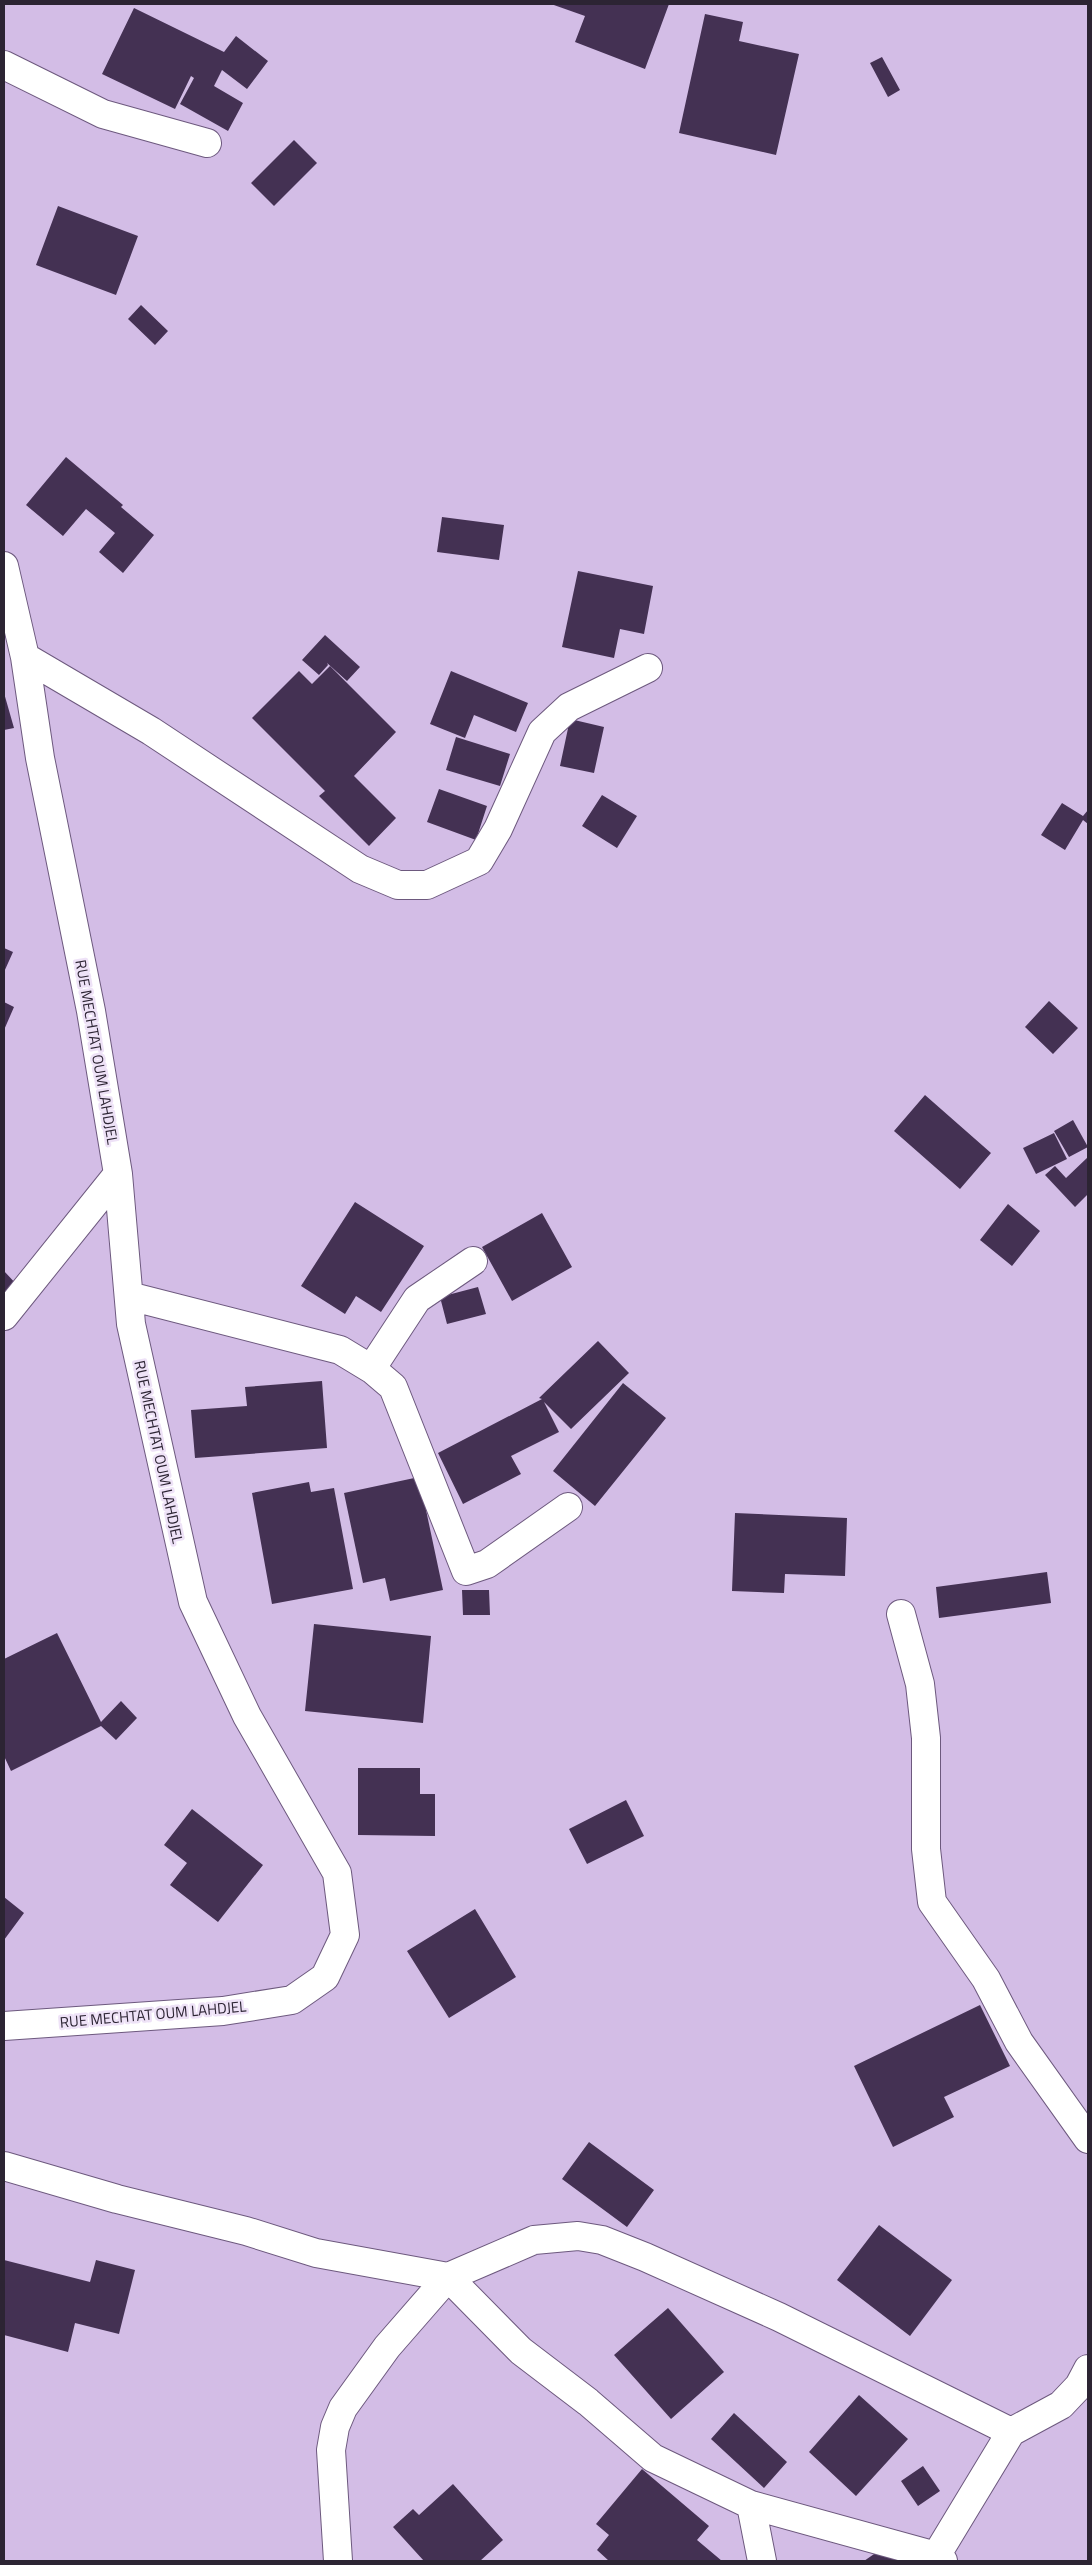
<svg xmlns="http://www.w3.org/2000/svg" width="1092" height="2565" viewBox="0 0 1092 2565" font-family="'Titillium Web',sans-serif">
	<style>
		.building { fill: #443153 }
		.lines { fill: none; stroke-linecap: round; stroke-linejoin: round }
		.minor-casing { stroke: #6d597e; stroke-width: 30 }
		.minor { stroke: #fff; stroke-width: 28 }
		.labels { text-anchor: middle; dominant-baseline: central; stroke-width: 5; stroke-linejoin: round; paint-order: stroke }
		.street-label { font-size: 15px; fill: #2c2433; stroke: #eee2f7 }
	</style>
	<rect width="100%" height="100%" fill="#d3bde6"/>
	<path class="building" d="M551,4h118l-24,65 -70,-27 10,-26z
		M134,8l90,44 12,-16 32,25 -21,28 -25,-19 -8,16 29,17 -15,28 -48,-27 14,-26 -3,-2 -16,33 -73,-35z
		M705,14l38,8 -4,19 60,13 -23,101 -97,-22z
		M882,57l18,33 -12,7 -18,-34z
		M294,140l23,23 -43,43 -23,-23z
		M58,206l80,30 -22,59 -80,-30z
		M141,305l27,26 -13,14 -27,-26z
		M66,457l57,48 -2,2 33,28 -31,38 -24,-21 16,-19 -29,-24 -23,27 -37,-31z
		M442,517l62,8 -5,35 -62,-8z
		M578,571l75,15 -9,48 -24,-5 -6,29 -52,-11z
		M325,635l35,32 -13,14 -20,-18 1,2 -9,10 -17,-15z
		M330,666l66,66 -42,44 42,42 -27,28 -50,-50 6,-5 -73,-73 47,-47 13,13z
		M451,671l77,32 -12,29 -42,-17 -9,23 -35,-14z
		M4,693l10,35 -10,2z
		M570,719l34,8 -10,46 -34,-7z
		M456,737l54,17 -10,32 -54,-16z
		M439,789l48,17 -11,34 -49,-18z
		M602,795l35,21 -20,32 -35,-22z
		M1062,803l21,13 5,-6v14l-5,-4 -18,30 -24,-15z
		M4,948l9,4 -9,20z
		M1049,1001l29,27 -25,26 -28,-27z
		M4,1002l10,5 -10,23z
		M925,1095l66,58 -31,36 -66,-58z
		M1073,1120l15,27 -19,10 -15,-26z
		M1054,1133l13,26 -31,15 -13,-26z
		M1088,1157v37l-13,13 -30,-32 10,-9 11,12z
		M355,1202l69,44 -43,66 -25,-16 -11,18 -44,-28z
		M1008,1204l32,27 -28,35 -32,-26z
		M542,1213l30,54 -60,34 -30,-54z
		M4,1271l14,15 -14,14z
		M478,1287l8,27 -39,10 -7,-27z
		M598,1341l31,32 -58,56 -27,-27 15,30 -48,24 10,18 -58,30 -25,-51 104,-54 -3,-1z
		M322,1381l5,67 -132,10 -4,-48 56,-4 -2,-19z
		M623,1383l43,35 -71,88 -42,-35z
		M419,1477l24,113 -53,11 -5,-23 -22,5 -19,-90z
		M309,1482l2,10 23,-4 19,101 -81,15 -20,-111z
		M735,1513l112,5 -2,58 -60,-2 -1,19 -52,-2z
		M1047,1572l4,31 -112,15 -3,-31z
		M462,1590h27l1,25h-27z
		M314,1624l117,12 -8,87 -118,-12z
		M57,1633l44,89 20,-21 16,17 -21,22 -15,-14 -90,45 -7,-15v-97z
		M358,1768h62v26h15v42l-77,-1z
		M626,1800l18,36 -57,28 -18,-35z
		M192,1809l71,56 -45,57 -48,-37 17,-22 -23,-18z
		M4,1897l20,16 -20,27z
		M475,1909l41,68 -67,41 -42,-67z
		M980,2005l30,61 -66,31 10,20 -61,30 -39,-81z
		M589,2142l65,48 -27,37 -65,-48z
		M879,2225l73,55 -42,56 -73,-56z
		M4,2260l86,22 6,-22 39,10 -16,64 -44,-11 -7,29 -64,-17z
		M668,2308l56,64 -53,47 -57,-64z
		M859,2395l49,44 -52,57 -47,-44z
		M734,2413l53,49 -23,26 -53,-49z
		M923,2466l17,25 -22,15 -17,-25z
		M642,2469l67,57 -12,14 25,21h-113l-12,-11 12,-15 -13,-11z
		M453,2484l50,56 -23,21h-56l-31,-34 20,-18 6,6z
		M877,2552l21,9h-34z"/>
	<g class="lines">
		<g class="minor-casing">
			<path id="minor" d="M4,65l99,49 104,29
				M4,566l21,91 15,101 51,253 27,163 13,150 62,278 54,114 90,157 8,62 -20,42 -33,23 -69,11 -219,15
				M25,657l126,74 209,138 38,16h29l52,-24 19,-32 44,-97 27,-25 79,-39
				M129,1296l211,54 33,20 20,17 73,184 21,-7 81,-57
				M4,1316l114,-142
				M373,1370l2,-7 42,-64 56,-38
				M901,1614l19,70 6,54v111l6,53 54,77 33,63 69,97
				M4,2166l113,33 129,32 70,22 132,24 73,74 67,51 65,56 98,47 11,56
				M751,2505l185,51 7,5
				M936,2556l75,-124 50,-27 18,-19 9,-17
				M338,2561l-7,-111 4,-23 8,-19 44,-61 61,-70 86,-37 44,-4 24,4 43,17 134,60 232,115"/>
		</g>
		<use href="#minor" class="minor"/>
	</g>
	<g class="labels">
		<g class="street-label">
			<text transform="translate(97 1052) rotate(80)">RUE MECHTAT OUM LAHDJEL</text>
			<text transform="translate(159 1452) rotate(78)">RUE MECHTAT OUM LAHDJEL</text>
			<text transform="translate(153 2014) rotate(-5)">RUE MECHTAT OUM LAHDJEL</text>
		</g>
	</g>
	<rect width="1092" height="2565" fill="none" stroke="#2c2433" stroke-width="10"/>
</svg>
